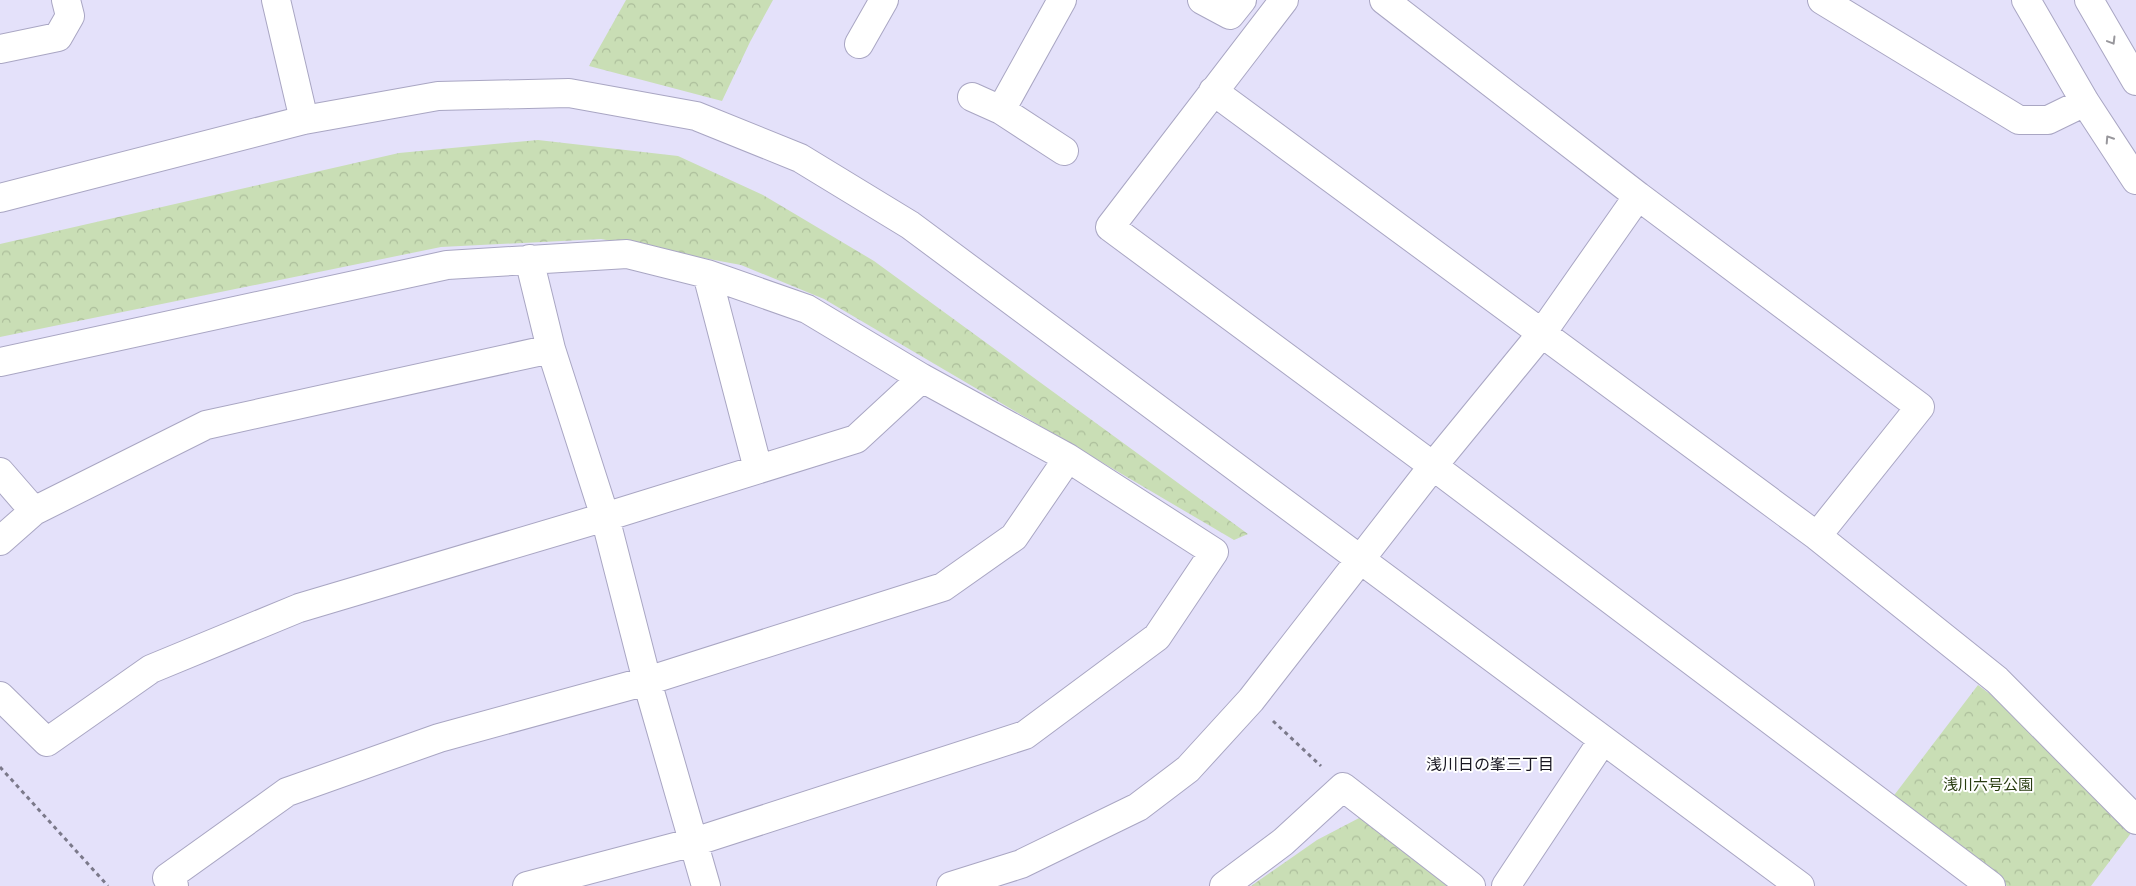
<svg xmlns="http://www.w3.org/2000/svg" width="2136" height="886" viewBox="0 0 2136 886" font-family="'Public Sans','Noto Sans JP',sans-serif">
	<style>
		.forest { fill: url(#forest-crowns) }
		.lines { fill: none; stroke-linecap: round; stroke-linejoin: round }
		.minor-casing { stroke: #a9a6c3; stroke-width: 30 }
		.path { stroke: #7b798a; stroke-width: 3; stroke-dasharray: 4 4; stroke-linecap: butt }
		.minor { stroke: #fff; stroke-width: 28 }
		.oneway { stroke: #98979c }
		.labels { text-anchor: middle; dominant-baseline: central; stroke-width: 4; stroke-linejoin: round; paint-order: stroke }
		.park-label { font-size: 15px; fill: #293d10; stroke: #fff }
		.neighbourhood-label { font-size: 16px; fill: #191722; stroke: #fff }
	</style>
	<defs>
		<pattern id="forest-crowns" width="20" height="18" patternUnits="userSpaceOnUse" patternTransform="scale(1.25)"><rect width="20" height="18" fill="#c9deb5"/><path d="M2 6a3 3 0 1 1 6 0M12 15a3 3 0 1 1 6 0" fill="none" stroke="#acbe9b"/></pattern>
	</defs>
	<rect width="100%" height="100%" fill="#e4e1fa"/>
	<path class="forest" d="M626,0h147l-23,42 -28,59 -133,-35z
		M538,140l140,16 85,39 111,66 374,273 -14,6 -410,-241 -83,-34 -140,-26 -160,8 -441,90v-93l399,-91z
		M1978,685l36,27 117,121 -40,53h-84l-115,-88z
		M1361,817l88,69h-198l66,-46z"/>
	<g class="lines">
		<g class="minor-casing">
			<path id="minor" d="M276,0l28,120
				M1062,0l-61,110 63,41
				M1202,0l28,15 12,-15
				M1284,0l-174,227 323,239 558,420
				M1822,0l197,120h29l37,-18
				M2026,0l59,102 51,78
				M2089,0l47,81
				M859,44l25,-44
				M0,49l58,-12 12,-21 -4,-16
				M1213,91l604,445 180,144 139,140
				M972,97l29,13
				M1638,196l282,211 -103,129
				M0,198l304,-78 134,-24 131,-3 127,23 104,42 110,67 890,661
				M529,259l22,90 54,168 42,164 59,205
				M707,274l51,195
				M0,362l447,-97 180,-11 80,20 100,35 115,69 146,80 146,94 -57,85 -132,98 -331,107 -167,44
				M0,472l34,39
				M0,541l34,-30 172,-86 345,-76
				M0,696l47,46 104,-73 148,-61 306,-91 251,-78 66,-61
				M174,886l-7,-8 120,-86 152,-54 208,-57 296,-94 71,-50 54,-79
				M951,886l70,-22 117,-57 50,-38 63,-69 182,-234 109,-133 96,-137 -254,-196
				M1224,886l59,-44 60,-55 128,99
				M1506,886l97,-146"/>
		</g>
		<path class="path" d="M1273,721l48,45
			M0,767l108,119"/>
		<use href="#minor" class="minor"/>
	</g>
	<defs><path id="oneway-chevron" d="M-2-3.5L2.5 0L-2 3.5" fill="none" stroke-width="1.6" stroke-linecap="round" stroke-linejoin="round" transform="scale(1.25)"/></defs>
	<g class="oneway">
		<use href="#oneway-chevron" transform="translate(2112 41) rotate(59)"/>
		<use href="#oneway-chevron" transform="translate(2109 139) rotate(-123)"/>
	</g>
	<g class="labels">
		<g class="park-label">
			<text x="1988" y="784">浅川六号公園</text>
		</g>
		<g class="neighbourhood-label">
			<text x="1490" y="764">浅川日の峯三丁目</text>
		</g>
	</g>
</svg>
